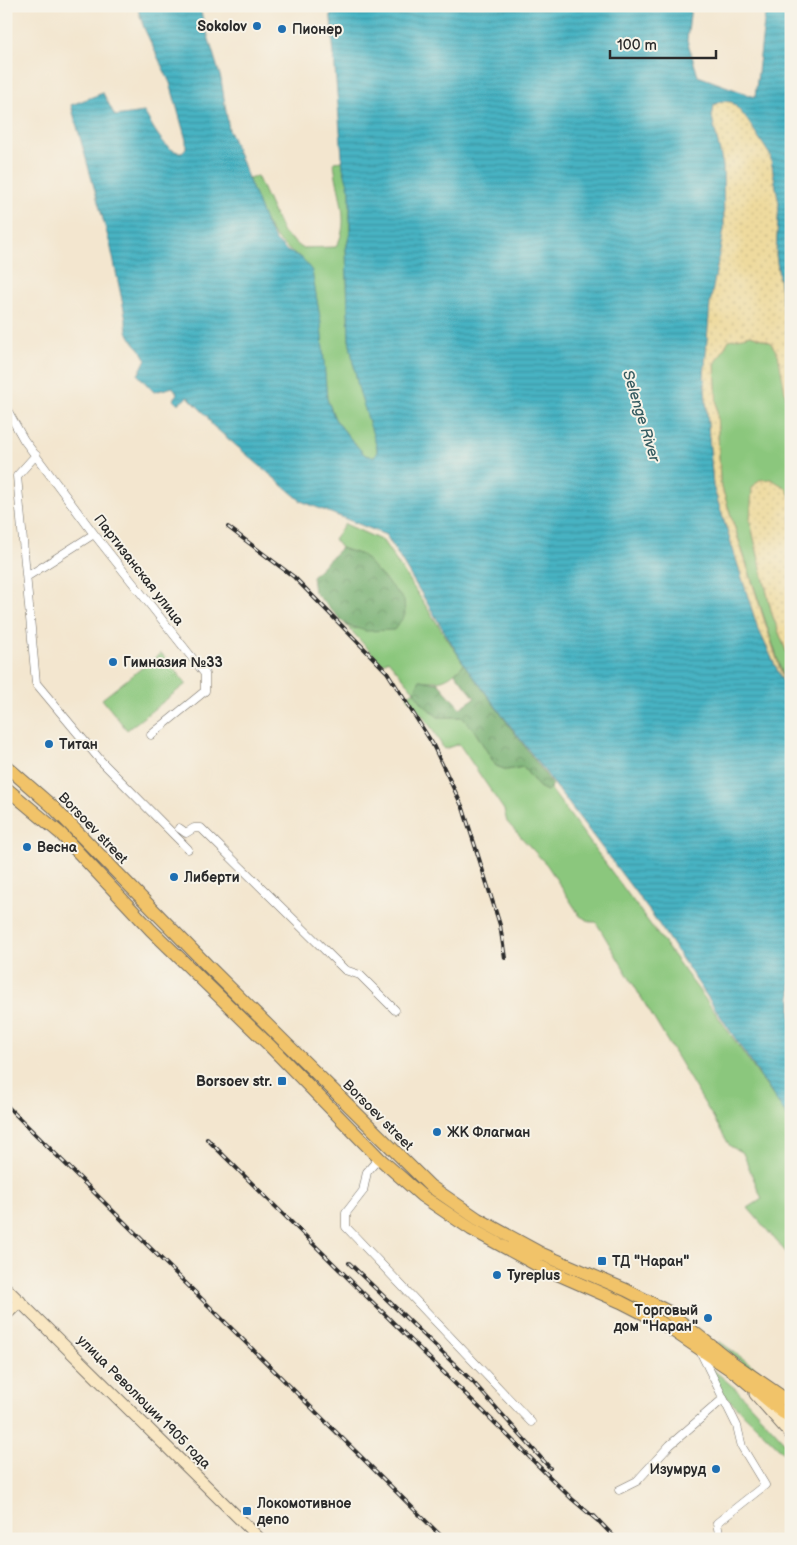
<svg xmlns="http://www.w3.org/2000/svg" width="797" height="1545" viewBox="0 0 797 1545" font-family="'Balsamiq Sans',sans-serif">
	<style>
		.grass { fill: #8bc77d; stroke: #5b7954 }
		.forest { fill: url(#forest-crowns); stroke: #4e6c4c }
		.sand { fill: url(#sand-dots); stroke: #8c8264 }
		.water { fill: url(#water-rules); stroke: #396f77 }
		.lines { fill: none; stroke-linecap: round; stroke-linejoin: round }
		.street-casing { stroke: #716c64; stroke-width: 9 }
		.secondary-casing { stroke: #716c64; stroke-width: 13 }
		.primary-casing { stroke: #716c64; stroke-width: 14 }
		.street { stroke: #fff; stroke-width: 8 }
		.secondary { stroke: #f9e7c3; stroke-width: 11 }
		.primary { stroke: #f1c369; stroke-width: 12 }
		.rail-casing { stroke: #2b2b2b; stroke-width: 4 }
		.rail { stroke: #f7f3e8; stroke-width: 2; stroke-dasharray: 5.5; stroke-linecap: butt }
		.poi-dot { fill: #1f6fb2; stroke: #f7f3e8; stroke-width: 2 }
		.labels { text-anchor: middle; dominant-baseline: central; stroke-width: 4; stroke-linejoin: round; paint-order: stroke }
		.poi-label { font-size: 14px; font-weight: bold; fill: #2b2b2b; stroke: #f7f3e8; text-anchor: start }
		.street-label { font-size: 14px; fill: #2b2b2b; stroke: #f7f3e8 }
		.water-label { font-size: 15px; font-style: italic; fill: #355b60; stroke: #f7f3e8 }
	</style>
	<defs>
		<pattern id="forest-crowns" width="20" height="18" patternUnits="userSpaceOnUse" patternTransform="scale(1.25)"><rect width="20" height="18" fill="#70ac6c"/><path d="M2 6a3 3 0 1 1 6 0M12 15a3 3 0 1 1 6 0" fill="none" stroke="#5c8c59"/></pattern>
		<pattern id="sand-dots" width="8" height="8" patternUnits="userSpaceOnUse" patternTransform="scale(1.25)"><rect width="8" height="8" fill="#eeda9e"/><path d="M2 2h.1M6 6h.1" fill="none" stroke="#cb8" stroke-width="1.8" stroke-linecap="round"/></pattern>
		<pattern id="water-rules" width="6" height="5" patternUnits="userSpaceOnUse" patternTransform="scale(1.25)"><rect width="6" height="5" fill="#47b3c3"/><path d="M0 2.5h6" fill="none" stroke="#3b929f"/></pattern>
	</defs>
	<rect width="100%" height="100%" fill="#f7f3e8"/>
	<filter id="ink" filterUnits="userSpaceOnUse"><feTurbulence type="fractalNoise" baseFrequency=".02" numOctaves="2"/><feDisplacementMap in="SourceGraphic" scale="10" xChannelSelector="R" yChannelSelector="G"/><feConvolveMatrix kernelMatrix="1 2 1 2 8 2 1 2 1" color-interpolation-filters="sRGB"/></filter>
	<filter id="wash" filterUnits="userSpaceOnUse"><feTurbulence type="fractalNoise" baseFrequency=".0096" numOctaves="4" result="noise"/><feDisplacementMap in="SourceGraphic" scale="20" xChannelSelector="R" yChannelSelector="G"/><feGaussianBlur stdDeviation="1.12" result="paint"/><feColorMatrix in="noise" values="0 0 0 0 0 0 0 0 0 0 0 0 0 0 0 0 0 1.4 0 .05"/><feComposite in="paint" operator="in"/></filter>
	<g filter="url(#wash)">
		<rect width="100%" height="100%" fill="#f3e6cf"/>
		<path class="grass" d="M343,161l7,30v42l-4,16 3,91 28,108v6l-4,3 -8,-2 -15,-17 -15,-19 -8,-20 -3,-30 -22,-111c-36,-19 -40,-45 -54,-80l9,-2 26,57 19,15 34,-1c16,-26 0,-57 -2,-85z
			M751,335l19,7 9,12 12,70v74l-5,-10 -36,33 22,93 19,50v36l-71,-218 -5,-118 14,-25z
			M345,524l38,17 81,123c-16,16 -22,19 -44,16l-6,12 9,12 15,13h24l12,13 22,36 11,4 16,-3 16,20 8,4 3,-3 167,227 74,107v136l-43,-50 14,-9 -19,-46 -13,-7 -134,-224h-5l-11,-6 -33,-51 -40,-43 -3,-12 -45,-66 -15,5 -13,-22 -24,-31 7,-5 -26,-31 -6,4 -36,-39 10,4 6,-74 -21,-7 -7,-9z
			M161,653l25,31 -59,46 -25,-31z
			M719,1341l72,53v7l-73,-57z
			M709,1366l29,25 53,58v11l-75,-73z"/>
		<path class="forest" d="M341,548l21,7 42,45 1,15 -11,15 -28,1 -20,-6 -32,-33 -2,-16z
			M464,664l89,121 -6,6 -8,-4 -16,-20 -16,3 -11,-4 -22,-36 -12,-13h-24l-15,-13 -9,-13 6,-11 18,3 22,25 15,-10 -20,-25z"/>
		<path class="sand" d="M721,101l11,1 14,16 24,36 9,49 -3,51 15,115v55l-13,-70 -8,-12 -19,-7 -22,5 -14,24 5,118 68,212 -31,-68 -44,-140 -9,-109 5,-73 15,-75 -1,-63 -11,-49 2,-12z
			M771,479l15,9 5,10v166l-19,-50 -22,-93 2,-33 7,-8z"/>
		<path class="water" d="M137,6h62l22,73 8,51 38,96 9,15 11,10 15,7 10,13 9,52 6,76 8,20 15,19 15,17 8,2 4,-3v-6l-19,-61 -9,-47 -3,-91 4,-16v-42l-7,-23 -13,-162h361l-4,34 11,36 57,21 11,-91h25v363l-15,-115 3,-51 -9,-48 -24,-37 -14,-16 -11,-1 -7,4 -2,12 11,49 1,63 -14,75 -6,73 9,109 44,140 34,74v422l-137,-205 -190,-253 -78,-129 -85,-34 -89,-76 -5,-9 -19,-19 -10,7 -4,-4 3,-7 -4,-6 -19,5 -16,-17 8,-16c-6,-16 -21,-17 -20,-40l-15,-71 -40,-143 32,-12 12,23 29,-4c8,12 21,42 38,40l4,-4v-8l-16,-57 -26,-55z"/>
	</g>
	<g filter="url(#ink)">
		<g class="lines">
			<g class="street-casing">
				<path id="street" d="M6,408l18,32 70,94 111,140v17l-54,44
					M36,455l-19,21 19,207 65,78 87,88
					M28,576l66,-42
					M179,828l7,5 8,-5h7l144,142 15,5 35,35
					M379,1158l-12,14 -4,19 -17,22v14l185,195
					M700,1351l37,75 5,21 23,38 -48,38 3,16
					M619,1490l18,-9 33,-36 53,-46"/>
			</g>
			<g class="secondary-casing">
				<path id="secondary" d="M6,1288l254,251
					M6,1315l14,-14
					M755,1394l36,41"/>
			</g>
			<g class="primary-casing">
				<path id="primary" d="M6,766l47,41 155,159 222,220 48,33 64,35 84,36 41,21 66,52 58,40
					M6,788l55,46 90,96 118,115 110,113 43,38 49,33 68,37 82,36 39,20 77,52 45,38 9,5"/>
			</g>
			<use href="#street" class="street"/>
			<use href="#secondary" class="secondary"/>
			<use href="#primary" class="primary"/>
			<g class="rail-casing">
				<path id="rail" d="M228,527l66,50 93,95 45,71 31,65 37,117 5,33
					M6,1105l438,434
					M207,1139l365,360 26,22
					M349,1263l124,119 77,86
					M594,1516l22,23"/>
			</g>
			<use href="#rail" class="rail"/>
		</g>
	</g>
	<g class="poi-dot">
		<circle cx="257" cy="26" r="5"/>
		<circle cx="282" cy="29" r="5"/>
		<circle cx="113" cy="662" r="5"/>
		<circle cx="49" cy="744" r="5"/>
		<circle cx="27" cy="847" r="5"/>
		<circle cx="174" cy="877" r="5"/>
		<rect x="277" y="1076" width="10" height="10" rx="2.5"/>
		<circle cx="437" cy="1132" r="5"/>
		<rect x="597" y="1256" width="10" height="10" rx="2.5"/>
		<circle cx="497" cy="1275" r="5"/>
		<circle cx="708" cy="1318" r="5"/>
		<circle cx="716" cy="1469" r="5"/>
		<rect x="242" y="1506" width="10" height="10" rx="2.5"/>
	</g>
	<g class="labels">
		<g class="poi-label">
			<text x="247" y="26" text-anchor="end">Sokolov</text>
			<text x="292" y="29">Пионер</text>
			<text x="123" y="662">Гимназия №33</text>
			<text x="59" y="744">Титан</text>
			<text x="37" y="847">Весна</text>
			<text x="184" y="877">Либерти</text>
			<text x="272" y="1081" text-anchor="end">Borsoev str.</text>
			<text x="447" y="1132">ЖК Флагман</text>
			<text x="612" y="1261">ТД "Наран"</text>
			<text x="507" y="1275">Tyreplus</text>
			<text x="698" y="1310" text-anchor="end">Торговый<tspan x="698" dy="16">дом "Наран"</tspan></text>
			<text x="706" y="1469" text-anchor="end">Изумруд</text>
			<text x="257" y="1503">Локомотивное<tspan x="257" dy="16">депо</tspan></text>
		</g>
		<g class="street-label">
			<text transform="translate(139 570) rotate(52)">Партизанская улица</text>
			<text transform="translate(93 828) rotate(46)">Borsoev street</text>
			<text transform="translate(378 1115) rotate(45)">Borsoev street</text>
			<text transform="translate(144 1402) rotate(45)">улица Революции 1905 года</text>
		</g>
		<g class="water-label">
			<text transform="translate(641 416) rotate(73)">Selenge River</text>
		</g>
	</g>
	<rect width="797" height="1545" fill="none" stroke="#f7f3e8" stroke-width="25"/>
	<path d="M610 50v8h106v-8" fill="none" stroke="#2b2b2b" stroke-width="2.5"/>
	<text x="617" y="50" font-size="15" fill="#2b2b2b" stroke="#f7f3e8" stroke-width="4" paint-order="stroke">100 m</text>
</svg>
